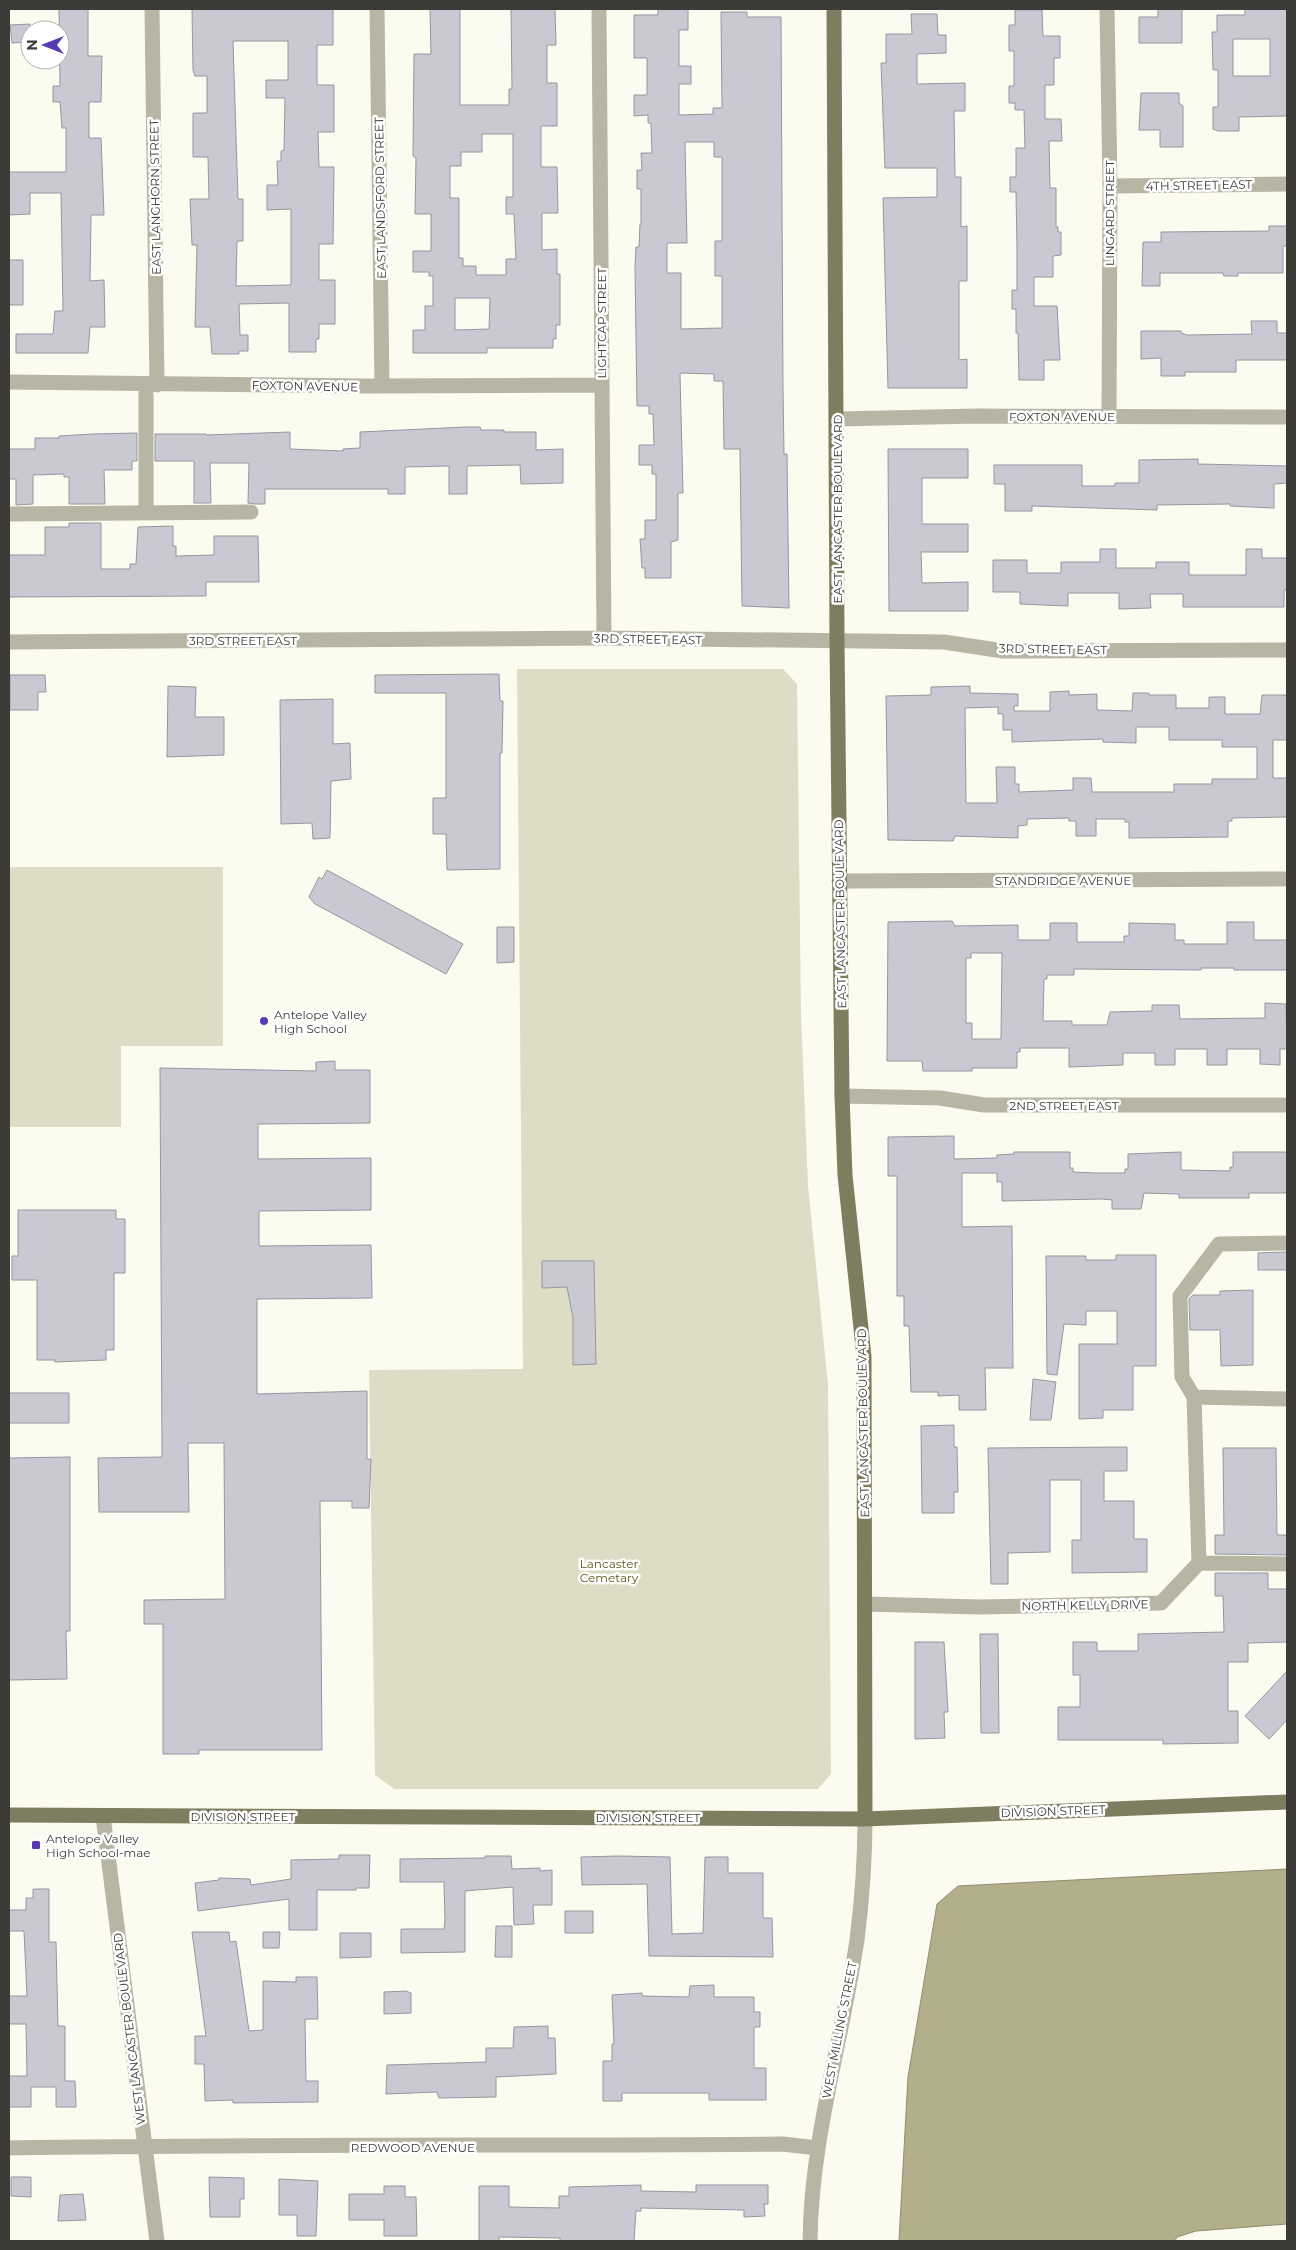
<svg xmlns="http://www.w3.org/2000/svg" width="1296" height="2250" viewBox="0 0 1296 2250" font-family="Montserrat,sans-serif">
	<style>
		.green { fill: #dddcc4 }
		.water { fill: #b3af8a; stroke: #8f8c71 }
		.building { fill: #c9c9d3; stroke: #96969f; fill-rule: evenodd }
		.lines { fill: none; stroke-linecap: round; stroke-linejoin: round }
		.minor { stroke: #b7b6a5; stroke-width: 15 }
		.major { stroke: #7f7d5f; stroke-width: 15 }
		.poi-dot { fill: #583ab2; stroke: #fff; stroke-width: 2 }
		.labels { text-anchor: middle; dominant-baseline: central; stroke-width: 5; stroke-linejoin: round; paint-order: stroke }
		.street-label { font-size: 12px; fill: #3c3b37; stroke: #fff }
		.poi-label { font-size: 12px; fill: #3c3b37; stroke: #fff; text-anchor: start }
		.park-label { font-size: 12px; fill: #5d5719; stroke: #fff }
	</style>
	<rect width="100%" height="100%" fill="#fbfbf0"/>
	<path class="green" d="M517,669h266l14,15 4,331 7,171 20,199 3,389 -13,15h-424l-19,-14 -6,-405 154,-1z
		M9,867h214v179h-102v81h-112z"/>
	<path class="water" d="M1287,1869v355l-91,7 -19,6 -2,4h-276l9,-164 29,-173 21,-18z"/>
	<path class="building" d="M59,9h29v47h14l-1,46h-12v36h12l3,77h-13l-1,66 14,-1 1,47h-15l-2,26h-72v-19h37l2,-23h8l-2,-118h-31v21l-21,1v-43h57v-44h-4l-2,-26h-7v-16h7z
		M192,9h141v36h-16v40h17v47h-16l1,35h15l-1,77h-14v36h16v44h-16v15h-3v13h-27v-49l-50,1 1,31h8v16h-9v3h-27l-2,-27h-15l2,-82h-5l-2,-46h19l-1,-42h-15v-44h14v-37h-12l-2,-6zM233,41h55v39h-22v18h19l-1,52 -3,1v10h-4l1,24h-11v25l24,-1v76l-55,1 1,-45h6v-42h-5z
		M430,9h30v96h49v-16h3l-1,-80h44l1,36h-9v38h10v43h-16v41h16l1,46h-16v37l15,-1v25h3v51h-4v14h-3v9h-66v5h-74v-23h12v-24h8v-30h-4v-4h-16v-21h18v-37h-16l1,-56 -3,-2 1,-102h17zM482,134h31v63h-7v17h8l2,45h-10v16h-30v-9h-13v-8h-4v-60h-9v-32h11v-14h21zM455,298h35l-1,31 -34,1z
		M658,9h30v21h-9v36h12v18h-12v31l34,-1v-6h9l-1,-96h26v5h34l2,373 1,64h3l2,154 -47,-2 -2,-157h-16l-1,-68h-9v-7l-33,-1 -1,2 3,118h-5v47l-7,2v36h-26v-10h-3l-2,-29h5v-19h11v-46h-4v-9h-13v-20h15l-1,-31h-4v-8h-12l-2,-138 1,-21h3l1,-23h1v-35h-4v-19h5l-1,-17h11l-1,-30h-3v-8l-14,1v-21h13v-37h-13v-43h24zM685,142h29v15h8v84h-7v35h7v52l-41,1v-56h-14v-30h20z
		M1158,9h24v34h-43v-26h19z
		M1245,9h42v107l-48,1v14h-21l-5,-2v-22h5v-37h-5l-1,-38h5v-17h28zM1233,39h37v37h-37z
		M1015,10h27l1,26h17v22h-6v27h-9v34h16l1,22h-13l1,47h6v39h2v5h3v23l-8,1v21h-19v29h23l3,54h-16v20h-25l-1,-47h-2v-24h-4v-19h5v-42l-1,-56h-6v-15h6v-29h9l-1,-38h-9v-7h-6v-17h5v-35h-5v-26h6z
		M911,14h26l1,21h8v18l-29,1v30l48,-1v28h-11l1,66h6v50l6,-1v55h-8v79l8,-1v29h-79l-5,-190 54,-1v-29h-52l-4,-105h5v-29h26z
		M30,24v18l-18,1 -2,-18z
		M1141,93h38v10l4,3v41h-23v-17h-21z
		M1269,226h18v20h-4v27h-45v3h-14l-1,-3h-63v13h-18l1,-44h18v-10l108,-1z
		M9,260h14v45h-14z
		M1251,321h26v12h10v27h-51v12h-51v4h-24v-18l-20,1v-28h40v2l6,2 65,-1z
		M466,427h14l1,3h23v2h32v18l27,-1v34l-42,1 -1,-19 -53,1v28h-18v-28l-44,1v27h-17v-5h-123v15h-10l-7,-1 1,-40h-39l1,40h-17v-42h-39v-27h51v1l84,-3v17l53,2v-2l17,-1v-16z
		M137,433v28h-5v9h-28l1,34h-36v-27h-5v-3l-31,1v29l-17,1v-26h-7v-30h26v-11h24v-2l34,-2z
		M888,449h80v29h-46v46h46v28h-47l1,31 46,-1v29h-79z
		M1198,459v5l89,2v17l-13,1v24l-44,-2v-2l-73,1v5l-125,-4v5h-27v-27h-11v-19h88v21h33v-3h24v-23z
		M69,523h32v46h29v-5h6l2,-37 35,-1v20h3v10l38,-1v-19h44l1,46h-53v14l-197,1v-42h36v-28h24z
		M1100,549h16v19h40v-6h33v13h57v-26h16v9h25v32h-3v17h-101v-13h-33l1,14 -32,1v-16h-51v13l-48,-2v-12h-27v-32h34v13h34v-11h39z
		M499,674l1,27h3l-1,52h-2v116l-53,1 -1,-36h-13v-36h13v-105h-71v-18z
		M10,675h35l1,17h-8v18h-28z
		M168,686l28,1 -1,30h29v38l-57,2z
		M970,686v7l48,1v12h-4v5h36v-19l19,-1v4l28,-1v16l35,1 1,-18h16v2h27v13h33v-11h16v17h35l2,-19h25v45h-14v38h14v39l-55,1v3h-4v16l-99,1v-16h-4v-3h-29v17h-20v-15h-7v-3l-42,1v6l-9,1v12l-63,-2 -2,5 -65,-1 -2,-144 45,-1v-8zM998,707v7h5v16h9v12l91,-3v3l33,1v-16h33v13h53v7h35v32h-45v5h-38v8h-82l-1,-14h-18v12l-54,2v-8h-4v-17h-19l1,36h-31l-1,-95z
		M333,699v45l17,-1 1,36 -20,2 -1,57 -17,1 -1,-16 -31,1 -1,-124z
		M327,870l136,74 -17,30 -131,-70 -6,-7 10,-20 3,2z
		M952,921l3,5 63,-1v15h32v-17h27v19h47v-6h5v-13l46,1v16h9v4h43v-22h27v18h33v30h-53v-2h-33v2l-127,-1v6h-27v4h-3l-1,42h29v4h35l3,-13 42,-1v-6h27l1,14 85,-1v-15l21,1 1,45h-7v16l-20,-1v-15h-33v16h-20v-16h-32v16h-20v-12h-32v12l-54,2v-19h-49v4h-3v16h-45v3h-49l-1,-10h-35l1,-139zM971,953h31l-1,86h-29v-16h-6v-65h5z
		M497,927h17v35l-17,1z
		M335,1061v9h35v53l-112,1v35l113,-1v52l-112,1v35l112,-1 1,53 -115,1v95l110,-3v68h4l-2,49h-17v-7h-32l2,249h-123v4h-36v-130h-19v-24l81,-1 -1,-156h-36l1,69h-90l-1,-54 64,-1 -2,-389 156,3v-9z
		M954,1136v23l43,-1v-3l17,-1v-2h56v16h3v4l22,1h30v-4h3v-15l53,-2v18l49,1v-4h3v-15h54v41h-38v5h-70v-4l-35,-1 -3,16h-29v-9l-10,-1 -100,2v-19h-5v-9h-35v54l50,-1 1,142h-28l1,42h-27v-15l-21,1v-4h-27l-2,-66h-5v-30h-7v-120h-9v-39z
		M18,1210h98v9h9v54h-11v77h-8v10l-51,2v-2h-18v-80h-25v-24h6z
		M1287,1252v18h-29v-17z
		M1116,1255h40v111h-23v44h-30v8l-24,1v-75h38v-33h-31v14l-22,-1 -7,51 -10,-1 -1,-118h40v4h30z
		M542,1261h52l2,103 -23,1v-47l-6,-31 -25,1z
		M1253,1290v75l-32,1 -1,-36h-30l-1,-31 4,-4h27v-4z
		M1033,1379l23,3 -5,38h-21z
		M9,1393h60v30h-60z
		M954,1425v22h3l1,45h-4v21h-32l-1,-87z
		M1127,1447v24h-23v30h30v38h13v33l-75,1v-33h9v-60h-31v72l-42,1v31h-17l-3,-136z
		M1223,1448h53l1,87h10v20l-72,-1v-19h9z
		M70,1457v174h-4l1,48 -58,1v-222z
		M1215,1573h53v16h19v53l-39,1v19h-20v49h10v32l-75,1v-4h-105v-33h22v-32h-7v-33h24v9h41v-17l86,-2 -1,-36h-8z
		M980,1634h18l1,99h-18z
		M915,1642h29l4,70h-4l1,26 -30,1z
		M1287,1671v49l-18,19 -24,-23z
		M339,1855h31l-1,33h-13v2h-39v40h-28v-31l-91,12 -3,-28 24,-3v-2l31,1 1,6 40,-6v-19l48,-1z
		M485,1856h26l1,13 28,-1v3l12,-1v35h-19l1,19 -20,1 -1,-38 -48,4v61l-64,1v-24h43l1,-9 -1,-38h-44v-23l85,-1z
		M618,1856l52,1 2,77 31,-1 2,-76h23v16h35v45h9l1,39 -124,-1 -2,-72 -65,1 -1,-28z
		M33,1889h16v53h7l2,84h7v55h10l1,26h-20v-20h-25v20h-22v-31h18l-1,-52h-17v-28h18l-3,-65h-15v-21h17v-12h7z
		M565,1911h28v22h-28z
		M496,1926h16v31h-17z
		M192,1932h37l1,10 6,-1 13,90 14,-1v-49l33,1v-5h21l1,42h-13l1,62h12v21l-85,1v-3l-28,1 -1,-37h-9v-28h11z
		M263,1932h17l-1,16h-16z
		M340,1933h31v24l-31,1z
		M714,1985v12h40v15h6v15h-6v41h12v32h-57v-7h-87v8h-19v-40h9v-17h2l-2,-49 30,-2v3l47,1 1,-11z
		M406,1991l5,2v20l-27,1v-22z
		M548,2026v12h7l1,36 -60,3v20l-57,1 -2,-6 -51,2 1,-29 99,-3v-14h27l1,-21z
		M11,2177h20v20l-20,-1z
		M209,2177l35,1v21h-4v18h-30z
		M279,2179l39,2 -2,55h-19v-21h-18z
		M641,2185v6l55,1v-7h72v19h-4l1,12 -21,1v-7l-103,-2v3h-5l-2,30h-74v-3l-61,-1v4h-20v-55h30v21l50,1v-12h10v-9z
		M384,2186h21v11h11l1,39h-33v-16h-35v-26h35z
		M83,2194l3,26 -28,1 2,-26z"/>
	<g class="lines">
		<path class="minor" d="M152,9l5,376
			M377,9l5,377
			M599,9l5,629
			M1107,9l3,177 -1,231
			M1110,186l177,-2
			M9,382l360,4 233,-1
			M146,384v129
			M837,419l140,-3 310,1
			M9,514l242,-2
			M9,642l595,-4 340,4 59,9 284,-1
			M839,881l448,-2
			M842,1096l98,2 44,7h303
			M1194,1397l93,2
			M1199,1563l-5,-166 -12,-20 -2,-81 39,-52 68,-1
			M865,1604l115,3 181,-4 38,-40 88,1
			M103,1816l54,425
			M9,2148c258,-4 516,-2 774,-4l34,4
			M810,2241c1,-102 32,-200 47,-301 5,-40 8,-81 8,-121"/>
		<path class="major" d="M834,9l3,632 5,455 3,79 19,182 1,462
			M9,1815l856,4 422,-17"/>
	</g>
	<g class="poi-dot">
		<circle cx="264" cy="1021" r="5"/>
		<rect x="31" y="1840" width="10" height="10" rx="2.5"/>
	</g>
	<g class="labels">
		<g class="street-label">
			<text transform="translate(1199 185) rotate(-1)">4TH STREET EAST</text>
			<text transform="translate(155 197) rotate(-91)">EAST LANGHORN STREET</text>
			<text transform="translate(380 198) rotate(-91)">EAST LANDSFORD STREET</text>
			<text transform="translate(1109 213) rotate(-90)">LINGARD STREET</text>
			<text transform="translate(601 323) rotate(-90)">LIGHTCAP STREET</text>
			<text transform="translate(305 386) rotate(1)">FOXTON AVENUE</text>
			<text x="1062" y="416">FOXTON AVENUE</text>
			<text transform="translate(837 509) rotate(-90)">EAST LANCASTER BOULEVARD</text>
			<text transform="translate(648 639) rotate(1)">3RD STREET EAST</text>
			<text x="243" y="640">3RD STREET EAST</text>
			<text transform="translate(1053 649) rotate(1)">3RD STREET EAST</text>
			<text x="1063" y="880">STANDRIDGE AVENUE</text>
			<text transform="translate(840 914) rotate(-91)">EAST LANCASTER BOULEVARD</text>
			<text x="1064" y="1105">2ND STREET EAST</text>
			<text transform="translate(863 1423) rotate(-91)">EAST LANCASTER BOULEVARD</text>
			<text transform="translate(1085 1605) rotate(-1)">NORTH KELLY DRIVE</text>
			<text transform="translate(1053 1811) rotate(-2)">DIVISION STREET</text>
			<text x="243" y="1816">DIVISION STREET</text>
			<text x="648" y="1817">DIVISION STREET</text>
			<text transform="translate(129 2029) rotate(-97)">WEST LANCASTER BOULEVARD</text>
			<text transform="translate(839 2030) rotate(-79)">WEST MILLING STREET</text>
			<text x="413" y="2147">REDWOOD AVENUE</text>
		</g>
		<g class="poi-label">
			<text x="274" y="1014">Antelope Valley<tspan x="274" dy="14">High School</tspan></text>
			<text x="46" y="1838">Antelope Valley<tspan x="46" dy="14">High School-mae</tspan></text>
		</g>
		<g class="park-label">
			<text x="609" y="1563">Lancaster<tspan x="609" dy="14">Cemetary</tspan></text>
		</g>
	</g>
	<rect width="1296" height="2250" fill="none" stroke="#3c3b37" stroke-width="20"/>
	<g transform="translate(45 45) rotate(270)"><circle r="24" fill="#ffffff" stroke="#b1b1af"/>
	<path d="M0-4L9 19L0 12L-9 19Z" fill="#583ab2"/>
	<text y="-8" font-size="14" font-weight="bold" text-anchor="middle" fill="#3c3b37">N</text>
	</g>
</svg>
